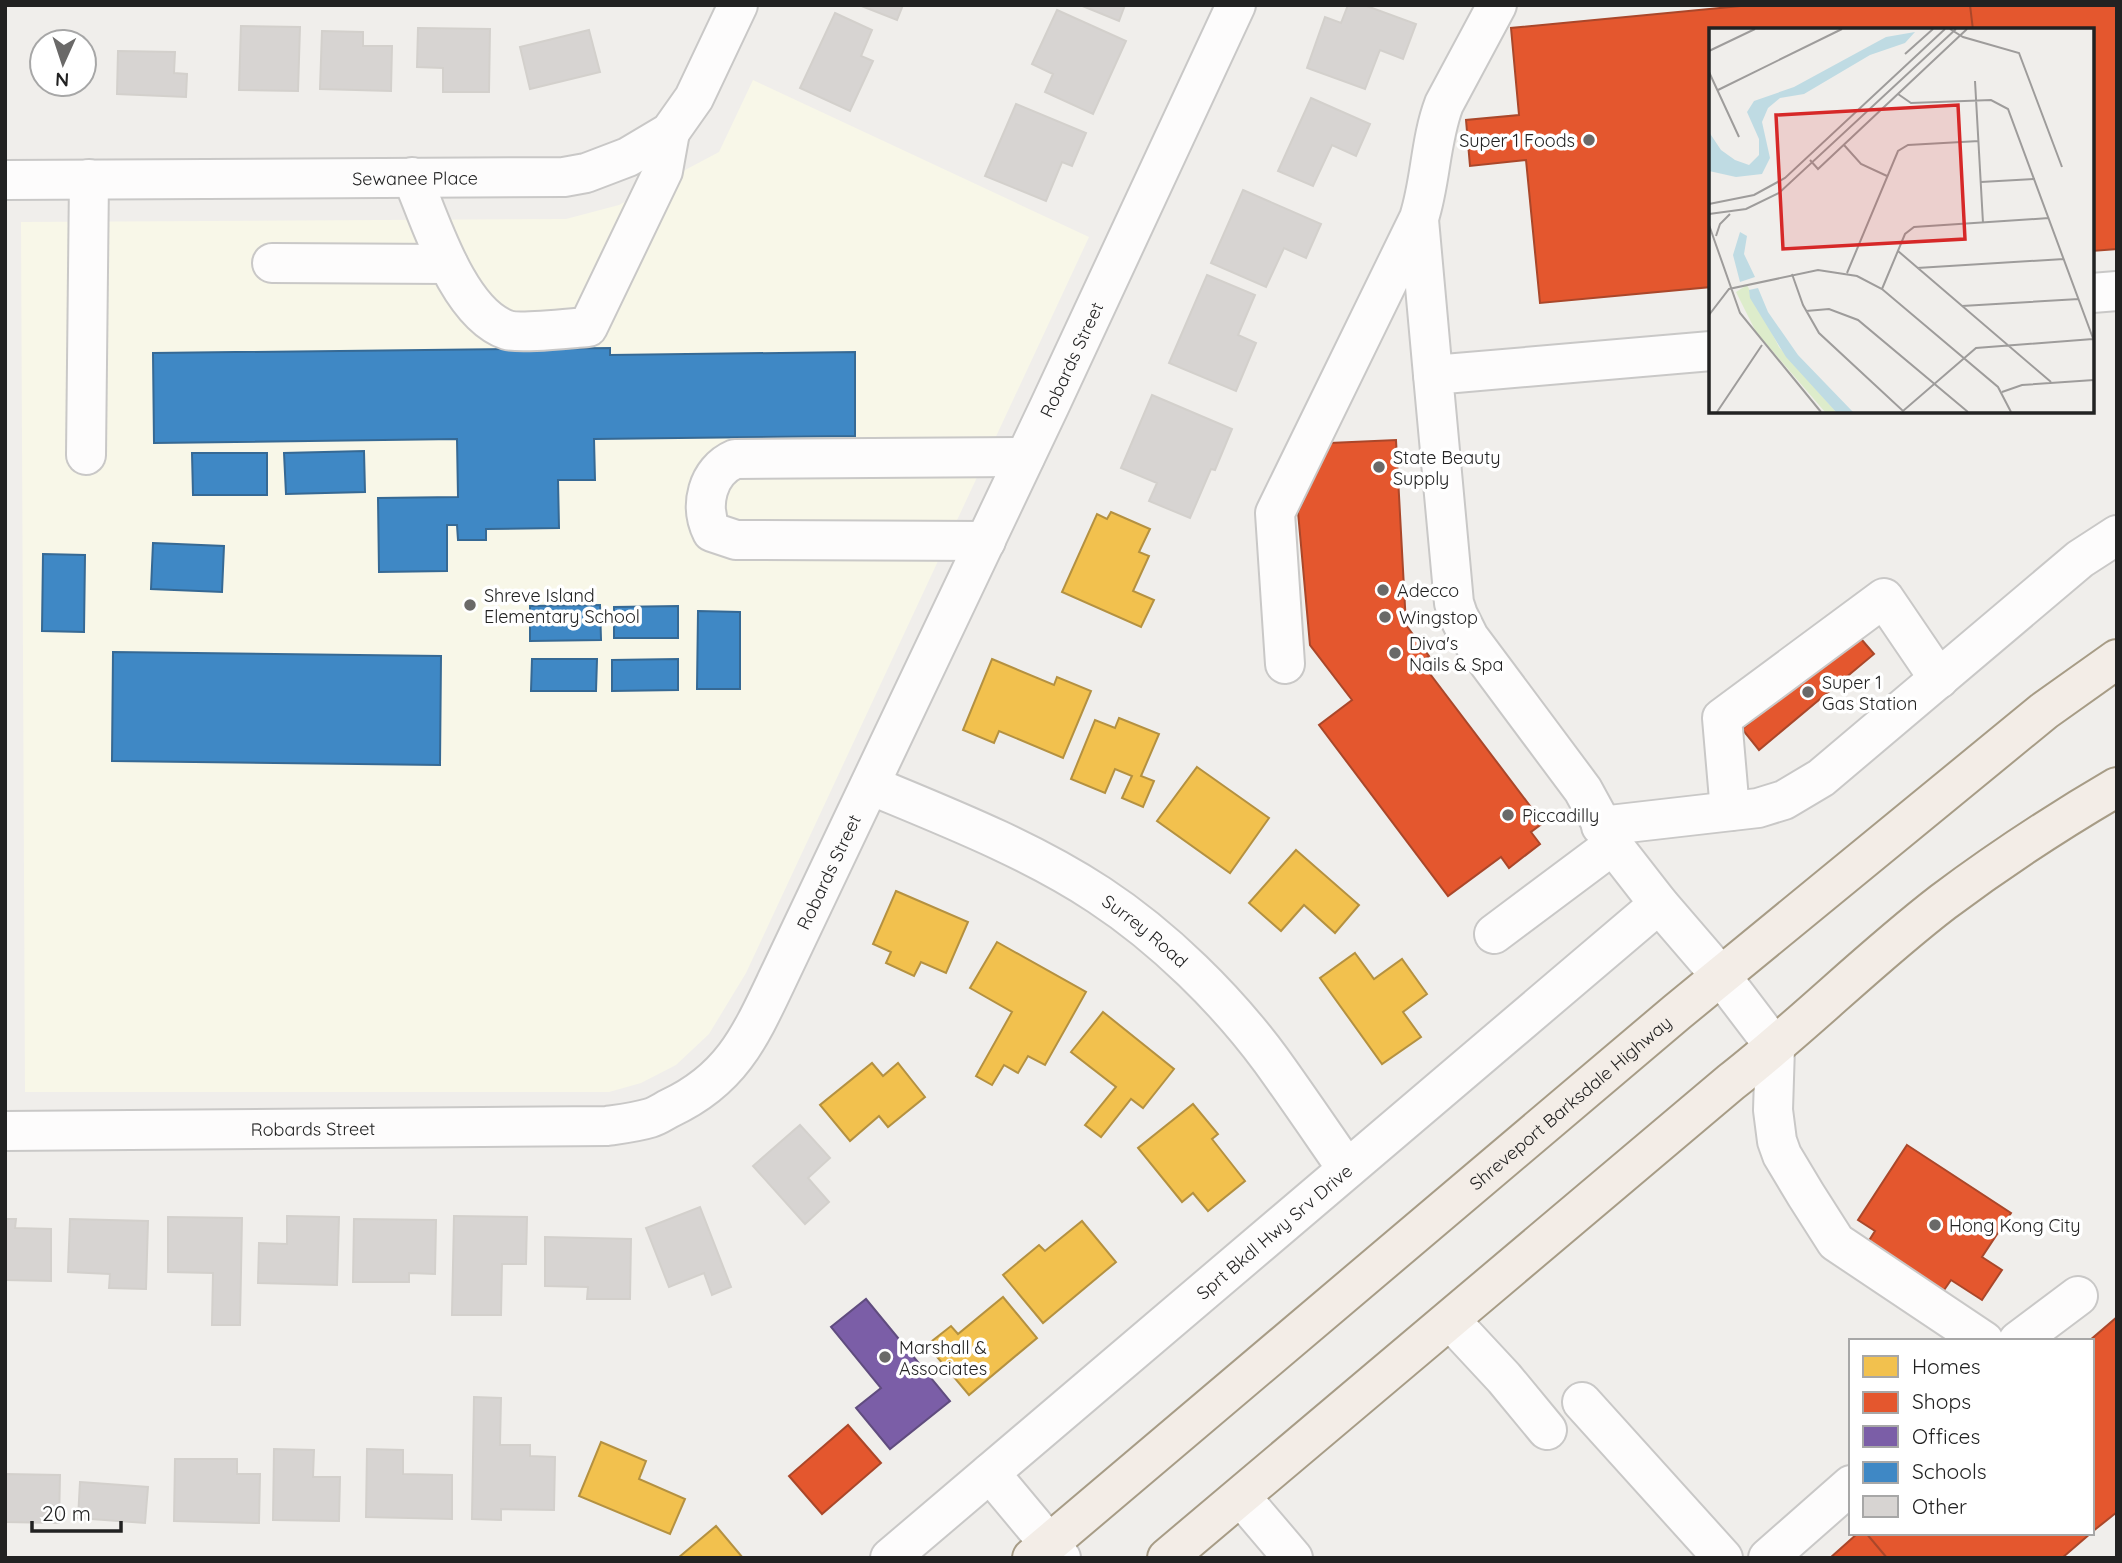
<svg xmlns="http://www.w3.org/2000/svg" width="2122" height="1563" viewBox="0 0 2122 1563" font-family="Quicksand,sans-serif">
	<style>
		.education { fill: #f8f7e8 }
		.homes { fill: #f2c14e; stroke: #b49141; stroke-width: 2 }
		.shops { fill: #e4572e; stroke: #aa472a; stroke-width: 2 }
		.offices { fill: #7b5ea7; stroke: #604c7f; stroke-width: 2 }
		.schools { fill: #3f88c5; stroke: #366994; stroke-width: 2 }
		.building { fill: #d7d4d2; stroke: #d3d0cc; stroke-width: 2 }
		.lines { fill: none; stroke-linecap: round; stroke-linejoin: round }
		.minor-casing { stroke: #c9c8c7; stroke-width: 42 }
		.major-casing { stroke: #a79c86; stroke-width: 42 }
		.minor { stroke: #fdfcfc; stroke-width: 38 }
		.major { stroke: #f3ede7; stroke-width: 38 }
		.poi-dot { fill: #6a6968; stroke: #fff; stroke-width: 2.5 }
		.labels { text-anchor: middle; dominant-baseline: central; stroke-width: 7; stroke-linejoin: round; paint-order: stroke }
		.poi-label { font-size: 18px; fill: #222; stroke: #fff; text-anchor: start }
		.street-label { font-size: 18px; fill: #222; stroke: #fff }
		.inset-road { fill: none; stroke: #9e9c9b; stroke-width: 2 }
		.view { fill: #d62828; fill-opacity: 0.15; stroke: #d62828; stroke-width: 3.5 }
		.inset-edge { fill: none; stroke: #222; stroke-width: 3.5 }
	</style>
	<rect width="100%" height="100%" fill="#f0eeeb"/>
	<path class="education" d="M753,80l336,157 -343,736 -37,61 -33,31 -35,18 -32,9h-584l-4,-870 545,-3 53,-14 100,-53z"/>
	<path class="homes" d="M1111,512l39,17 -11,23 10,4 -16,35 21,9 -13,27 -79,-35 35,-78 10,5z
		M992,659l62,26 3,-8 34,14 -28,67 -64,-27 -5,12 -31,-13z
		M1119,718l40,16 -18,42 13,5 -11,26 -21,-9 10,-22 -17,-7 -10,24 -34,-14 24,-59 20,8z
		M1197,767l72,51 -39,55 -73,-52z
		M1296,850l63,55 -24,28 -31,-28 -23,26 -32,-28z
		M896,891l72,31 -22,51 -25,-11 -7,14 -28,-13 5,-11 -18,-8z
		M997,942l89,50 -41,73 -17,-9 -10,17 -14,-8 -12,20 -16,-9 36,-64 -42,-24z
		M1355,953l19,26 28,-20 25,35 -24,18 18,25 -39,27 -62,-86z
		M1103,1012l71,57 -31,39 -12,-9 -30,38 -16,-12 31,-38 -45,-35z
		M872,1063l11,13 15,-13 27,34 -37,30 -9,-11 -29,25 -30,-36z
		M1193,1104l25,30 -6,5 33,42 -37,30 -15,-18 -11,9 -44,-54z
		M1082,1221l34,41 -73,61 -40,-48 36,-30 6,6z
		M1003,1297l34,41 -68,57 -42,-50 24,-19 7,8z
		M601,1442l45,19 -7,18 46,20 -15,35 -91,-38z
		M716,1526l27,32h-65z"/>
	<path class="shops" d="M1751,5h219l3,25h-262v257l-171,16 -14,-143 -56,6 -4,-46 53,-5 -8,-87z
		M1970,5h147v244l-25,2v-221h-119z
		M1396,440l10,185 23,31 -8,6 122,161 -12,9 9,12 -31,24 -8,-11 -53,39 -129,-171 33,-25 -42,-55 -12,-133 32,-69z
		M1856,633l18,21 -115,96 -17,-21z
		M1907,1145l104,68 -29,44 20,13 -20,30 -31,-20 -11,16 -75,-49 10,-16 -17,-11z
		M2117,1317v195l-25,20v-191h-3z
		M848,1425l33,38 -59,51 -33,-38z
		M1858,1533h8l21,25h-57z
		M1866,1533h225l-29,25h-175z"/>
	<path class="offices" d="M866,1299l84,102 -60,48 -34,-41 25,-20 -50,-61z"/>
	<path class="schools" d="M610,348v7l245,-3v84l-261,3 1,41h-37l1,48 -73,1v11h-28l-1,-15h-10v46l-68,1 -1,-74 80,-1 -1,-58 -303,4 -1,-90z
		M364,451l1,41 -79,2 -2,-41z
		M192,453h75v42h-74z
		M153,543l71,3 -2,46 -71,-3z
		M43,554l42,1 -1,77 -42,-1z
		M600,605l1,35 -71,1v-35z
		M678,606v32h-64v-31z
		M698,611l42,1v77h-43z
		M113,652l328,4 -1,109 -328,-4z
		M532,659h65l-1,32h-65z
		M678,659v31l-66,1v-31z"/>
	<path class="building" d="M859,5h44l-6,15z
		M1080,5h45l-6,16z
		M1348,5h16l52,19 -13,35 -23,-9 -15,39 -58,-21 18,-51 16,6z
		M1057,10l69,31 -33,73 -48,-22 8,-18 -21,-10z
		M835,13l37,17 -11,26 12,5 -23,50 -50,-23z
		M241,26l59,1 -2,64 -59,-1z
		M418,28l72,1 -1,63h-46v-24l-26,-1z
		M589,30l11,42 -70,17 -10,-42z
		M322,31l41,1v14h29l-1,45 -71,-2z
		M118,51l57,1 -1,21 13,1 -1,23 -69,-3z
		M1311,98l59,26 -14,32 -24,-11 -19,41 -35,-15z
		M1016,104l70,29 -14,33 -10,-4 -16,39 -61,-25z
		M1243,190l78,34 -15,34 -22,-10 -18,39 -55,-24z
		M1207,275l48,20 -17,40 18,8 -20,48 -67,-28z
		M1152,395l80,34 -17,41 -4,-1 -21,49 -41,-17 8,-18 -36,-15z
		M800,1125l30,33 -22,20 21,24 -24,22 -52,-58z
		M700,1207l31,80 -19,8 -8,-22 -35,14 -23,-59z
		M287,1216l52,1 -2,68 -79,-2 1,-40 28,1z
		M454,1216l73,1 -1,47h-24l-1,51h-49z
		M168,1217l74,1 -2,107h-28l1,-52 -45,-1z
		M5,1219h11l-1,9 36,1v52l-46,-1z
		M70,1219l78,2 -2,68 -37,-1 1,-14 -42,-2z
		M354,1219l82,1 -1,54 -26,-1v9h-56z
		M545,1237l86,2 -1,60h-43l1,-12 -43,-1z
		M474,1397l27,1 -1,47h30v11l25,1 -1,53 -53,-1v11l-29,-1z
		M274,1449l40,1 -1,27h27l-1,44 -66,-1z
		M367,1449l36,1v24l49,1v44l-86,-2z
		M175,1459h62v15h23l-1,49 -85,-2z
		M5,1474l55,1 -1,48 -54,-1z
		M80,1482l68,5 -3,36 -67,-5z"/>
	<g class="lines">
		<g class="minor-casing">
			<g id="minor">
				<path d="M412,177c19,45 46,136 95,153 13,4 65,-2 81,-3l75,-156 7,-39"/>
				<path id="s1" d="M5,180l559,-3 22,-4 42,-16 42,-25 24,-34 44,-93"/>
				<path d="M1419,220l14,155"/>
				<path d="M272,263l176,1"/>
				<path d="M2092,293l25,-2"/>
				<path d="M1711,351l-278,24 21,228 4,12 11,22 114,153 30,55 46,59 62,72 54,71 -2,63 4,31 5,14 24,40 30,47 148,99"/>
				<path d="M86,455l3,-276"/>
				<path d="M986,541l-250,-1 -24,-8c-13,-26 -5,-61 23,-73l290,-2"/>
				<path d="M1285,664l-10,-151 144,-295c12,-37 11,-77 25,-114l53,-99"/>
				<path id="s2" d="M870,785c77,32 159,64 229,110 64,42 127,104 172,165 26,36 51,73 76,109"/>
				<path d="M1730,811l-8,-93 162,-120 55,81"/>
				<path d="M1601,826l157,-18 26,-8 37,-22 259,-219 37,-24"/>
				<path d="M1494,934l119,-89"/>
				<path id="s3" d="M5,1131l602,-5c14,-2 30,-4 43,-8 7,-2 14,-7 20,-10 60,-28 79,-69 106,-126l274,-577 186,-400"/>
				<path d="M1450,1320l54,58 43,52"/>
				<path d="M2018,1341l60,-45"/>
				<path d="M1582,1402l141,156"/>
				<path d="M990,1473l71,85"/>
				<path d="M1241,1497l52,61"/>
				<path id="s4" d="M890,1558l769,-654"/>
				<path d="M1768,1558l83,-73"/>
			</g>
		</g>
		<g class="major-casing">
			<g id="major">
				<path id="s5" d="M1032,1558l645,-546 367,-301 73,-52"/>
				<path d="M1167,1558l564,-476c73,-57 139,-124 212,-180 56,-42 114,-80 174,-115"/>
			</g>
		</g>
		<use href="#minor" class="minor"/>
		<use href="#major" class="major"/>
	</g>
	<g class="poi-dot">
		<circle cx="1589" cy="140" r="7"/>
		<circle cx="1379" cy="467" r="7"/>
		<circle cx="1383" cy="590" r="7"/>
		<circle cx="470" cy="605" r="7"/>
		<circle cx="1385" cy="617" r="7"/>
		<circle cx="1395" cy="653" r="7"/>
		<circle cx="1808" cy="692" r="7"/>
		<circle cx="1508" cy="815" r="7"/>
		<circle cx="1935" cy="1225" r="7"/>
		<circle cx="885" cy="1357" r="7"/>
	</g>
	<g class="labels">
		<g class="poi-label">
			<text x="1575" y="140" text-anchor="end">Super 1 Foods</text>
			<text x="1393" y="457">State Beauty<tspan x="1393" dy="21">Supply</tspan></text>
			<text x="1397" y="590">Adecco</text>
			<text x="484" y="595">Shreve Island<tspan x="484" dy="21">Elementary School</tspan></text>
			<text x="1399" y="617">Wingstop</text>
			<text x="1409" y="643">Diva's<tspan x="1409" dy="21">Nails &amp; Spa</tspan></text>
			<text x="1822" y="682">Super 1<tspan x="1822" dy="21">Gas Station</tspan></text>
			<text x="1522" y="815">Piccadilly</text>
			<text x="1949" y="1225">Hong Kong City</text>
			<text x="899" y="1347">Marshall &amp;<tspan x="899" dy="21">Associates</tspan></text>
		</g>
		<g class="street-label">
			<text stroke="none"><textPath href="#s1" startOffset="410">Sewanee Place</textPath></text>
			<text stroke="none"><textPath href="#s3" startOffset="1526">Robards Street</textPath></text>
			<text stroke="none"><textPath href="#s3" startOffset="959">Robards Street</textPath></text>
			<text stroke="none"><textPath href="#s2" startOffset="313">Surrey Road</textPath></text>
			<text stroke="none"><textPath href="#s5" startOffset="705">Shreveport Barksdale Highway</textPath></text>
			<text stroke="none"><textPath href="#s3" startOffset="308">Robards Street</textPath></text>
			<text stroke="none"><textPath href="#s4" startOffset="504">Sprt Bkdl Hwy Srv Drive</textPath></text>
		</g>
	</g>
	<g transform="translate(1709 28)">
		<rect width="385" height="385" fill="#f0eeeb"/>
		<path d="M38,257l32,62 57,65h-11l-69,-80 -20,-40z" fill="#ddeccb"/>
		<path d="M206,4l-10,11 -35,12 -66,39 -24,4 -12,10 -6,14 8,36 -8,16 -26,3 -27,-6v-39l12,18 14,10 14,5 10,-10v-16l-12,-27 7,-11 40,-14 92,-50zM31,204l7,4 -3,18 11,23 -15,5 -7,-27zM49,260l10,24 30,43 55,57h-17l-50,-55 -36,-59 -1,-8z" fill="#bfdbe3"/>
		<path class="inset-road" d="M241,1l13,8 56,16 43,114M0,23l46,-22M196,26l28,-25M0,44l30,65M266,53l8,142M9,62l124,-61M189,66l13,9 80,-3 17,9 86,232M135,117l17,19 26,12M101,132l8,9 149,-140M272,154l54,-3M0,176l45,-9 31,-17 160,-149M0,186l37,-5 33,-16 177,-164M0,197l31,88 81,99M7,208l4,-12 10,-10M189,223l153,131M208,240l147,-9M138,245l51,-122 10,-6 71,-4M83,246l11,31 16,28 84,78 73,-63 117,-9M173,261l23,-55 9,-7 135,-9M253,278l117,-7M97,283l23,-2 29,11 110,92M0,287l20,-26 89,-19 39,6 25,13 116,98 13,25M293,364l20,-7 72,-5M8,384l45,-67"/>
		<path class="view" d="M249,77l7,134 -182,10 -7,-134z"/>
		<rect width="385" height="385" class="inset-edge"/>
	</g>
	<rect width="2122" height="1563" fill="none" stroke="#222222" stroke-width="14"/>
	<rect x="1849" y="1339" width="245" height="196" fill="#ffffff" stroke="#a7a7a7" stroke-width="2"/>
	<rect x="1863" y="1356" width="35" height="21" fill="#f2c14e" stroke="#a7a7a7" stroke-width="2"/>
	<text x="1912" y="1374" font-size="21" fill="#222222">Homes</text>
	<rect x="1863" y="1392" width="35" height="21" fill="#e4572e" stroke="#a7a7a7" stroke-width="2"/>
	<text x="1912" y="1409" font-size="21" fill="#222222">Shops</text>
	<rect x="1863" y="1426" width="35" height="21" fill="#7b5ea7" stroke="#a7a7a7" stroke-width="2"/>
	<text x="1912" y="1444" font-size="21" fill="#222222">Offices</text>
	<rect x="1863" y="1462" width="35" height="21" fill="#3f88c5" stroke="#a7a7a7" stroke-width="2"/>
	<text x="1912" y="1479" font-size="21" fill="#222222">Schools</text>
	<rect x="1863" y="1496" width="35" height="21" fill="#d7d4d2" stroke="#a7a7a7" stroke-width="2"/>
	<text x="1912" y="1514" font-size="21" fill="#222222">Other</text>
	<g transform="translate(63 63) rotate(183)"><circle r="33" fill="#ffffff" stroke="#a7a7a7" stroke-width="2"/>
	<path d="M0-5L12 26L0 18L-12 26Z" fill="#6a6968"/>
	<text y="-10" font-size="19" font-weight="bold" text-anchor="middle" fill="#222222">N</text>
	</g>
	<path d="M32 1521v10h89v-10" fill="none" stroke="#222222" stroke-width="3.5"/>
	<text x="42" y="1521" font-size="21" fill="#222222" stroke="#ffffff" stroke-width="5" paint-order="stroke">20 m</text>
</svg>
